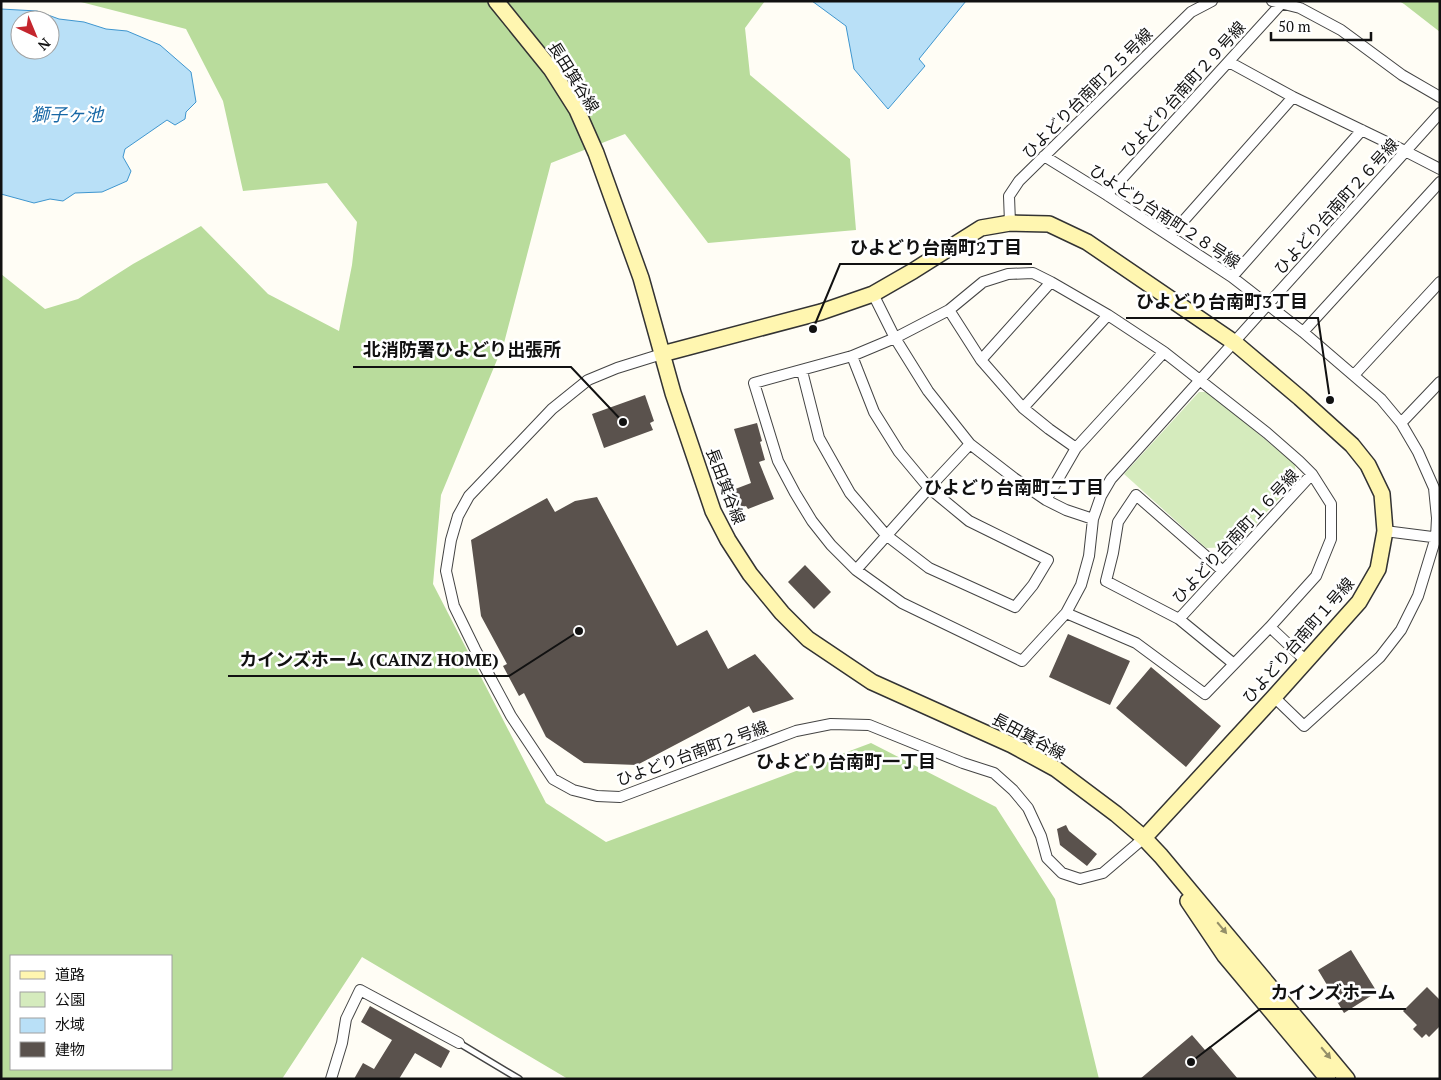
<svg xmlns="http://www.w3.org/2000/svg" width="1441" height="1080" viewBox="0 0 1441 1080" font-family="'PT Serif','Noto Sans JP',serif">
	<style>
		.green { fill: #d5ebbd }
		.forest { fill: #b9dc9c; fill-rule: evenodd }
		.water { fill: #b9e0f7; stroke: #3f96cf; fill-rule: evenodd }
		.building { fill: #5a524d }
		.lines { fill: none; stroke-linecap: round; stroke-linejoin: round }
		.lane-casing { stroke: #444; stroke-width: 8 }
		.street-casing { stroke: #444; stroke-width: 12 }
		.secondary-casing { stroke: #333; stroke-width: 18 }
		.lane { stroke: #fff; stroke-width: 5 }
		.street { stroke: #fff; stroke-width: 10 }
		.secondary { stroke: #fff6b0; stroke-width: 15 }
		.oneway { fill: #948f68 }
		.labels { text-anchor: middle; dominant-baseline: central; stroke-width: 5; stroke-linejoin: round; paint-order: stroke }
		.street-label { font-size: 16px; fill: #111; stroke: #fff }
		.water-label { font-size: 18px; font-style: italic; fill: #1768a6; stroke: #fff }
		.neighbourhood-label { font-size: 18px; font-weight: bold; fill: #111; stroke: #fff }
		.leader { fill: none; stroke: #111; stroke-width: 2 }
		.callout-dot { fill: #111; stroke: #fff; stroke-width: 2 }
		.callout-label { font-size: 18px; text-anchor: middle; font-weight: bold; fill: #111; stroke: #fff; stroke-width: 5; stroke-linejoin: round; paint-order: stroke }
	</style>
	<rect width="100%" height="100%" fill="#fffdf5"/>
	<path class="green" d="M1199,392h9l87,72 1,16 -61,67 -29,1 -82,-74z"/>
	<path class="forest" d="M77,1h688l-20,27 5,47 100,84 6,71 -148,13 -83,-109 -74,29 -47,180 -63,152 -8,89 113,219 60,39 265,-99 125,64 59,92 44,180h-531l-206,-122 -80,122h-281v-805l44,35 33,-10 55,-35 68,-38 67,68 71,37 13,-66 5,-43 -30,-39 -84,8 -20,-90 -37,-72zM11,956h160v113h-160z
		M1399,1h41v31l-36,-28z"/>
	<path class="water" d="M812,1h154l-47,58 6,7 -37,43 -34,-40 -8,-43z
		M1,9l36,2 22,8 25,3 22,7 21,2 33,14 31,27 5,30 -10,10 -1,7 -10,6 -8,-5 -42,29 -2,8 8,14 -4,10 -25,11 -27,1 -12,8 -13,-2 -16,4 -33,-9zM20,20h30v30h-30z"/>
	<path class="building" d="M645,395l9,26 -4,2 3,7 -49,18 -12,-34z
		M757,423l5,18 -2,1 5,18 -6,2 15,37 -26,10 -2,-3 -9,3 -7,-18 21,-8 -17,-54z
		M597,497l80,149 30,-16 21,39 27,-15 39,45 -41,14 -4,-7 -112,59 -53,-2 -38,-26 -22,-44 -5,3 -16,-30 4,-2 -26,-48 -10,-76 76,-42 8,14 20,-11z
		M805,565l26,27 -17,17 -26,-27z
		M1068,634l62,27 -20,44 -61,-28z
		M1151,667l70,59 -35,41 -70,-59z
		M1066,825l3,6 28,23 -10,12 -27,-21 -3,-16z
		M1351,950l26,42 -33,21 -26,-43z
		M1427,987l13,13v26l-11,11 -3,-3 -4,4 -9,-9 4,-4 -14,-14z
		M370,1006l80,45 -9,17 -26,-15 -16,26h-45l9,-16 11,6 18,-29 -31,-18z
		M1192,1035l13,15 5,-4 28,33h-98z"/>
	<g class="lines">
		<g class="lane-casing">
			<path id="lane" d="M459,1043l60,36"/>
		</g>
		<g class="street-casing">
			<path id="street" d="M1272,1l28,7 41,22 61,45 38,22
				M1229,62l64,35 112,54 35,18
				M1044,156l63,39 125,82 71,55 78,67 20,24 17,29 16,36 3,30 -1,19 -18,59 -17,34 -21,27 -76,69 -30,-29
				M1107,195l174,-191
				M1010,223l-1,-27 10,-15 172,-169 21,-11
				M1170,236l123,-139
				M1232,277l130,-147
				M873,294l22,44 33,53 42,53 44,34 32,22 20,10 27,9
				M949,310l32,50 42,48 26,21 27,19
				M1303,332l137,-150
				M662,354l-45,14 -29,12 -36,29 -83,87 -11,20 -7,24 -5,31 8,35 21,43 36,67 42,63 20,11 24,6 23,1 176,-66 35,-7 38,1 94,38 31,10 19,17 15,18 13,28 6,22 15,15 18,6 23,-6 41,-35
				M981,360l70,-78
				M802,371l17,67 31,55 36,42 43,33 86,39 18,-22 15,-25 -79,-39 -40,-33 -30,-36 -25,-40 -22,-56
				M1354,375l86,-93
				M1023,408l85,-93
				M1401,423l39,-41
				M1046,500l30,-52 88,-96
				M1385,531l55,7
				M856,570l73,-82 41,-44
				M1223,571l-87,-76 -18,27 -5,31 -7,28 73,38 55,45
				M1066,613l70,30 69,51 65,-67 46,-51 15,-37v-35l-19,-30 -13,-13 -32,-28 -103,-81 -56,-37 -57,-33 -18,-9 -25,1 -25,8 -34,28 -54,28 -43,18 -98,27 24,78 17,32 17,28 19,24 25,25 46,33 120,58 44,-48 15,-28 8,-29 4,-37 8,-23 10,-17c110,-121 219,-244 329,-366
				M1179,619l133,-145
				M1270,627l36,34
				M331,1079l11,-36 4,-24 14,-29 99,53"/>
		</g>
		<g class="secondary-casing">
			<path id="secondary" d="M496,1l55,68 26,41 19,43 45,125 32,115 40,118 15,29 22,34 32,39 26,26 64,43 140,63 44,24 60,45 28,24 17,18 186,223
				M662,354l159,-42 52,-18 40,-23 68,-43 29,-5 39,1 38,18 148,101 65,55 52,47 16,20 14,29 3,37 -7,38 -19,33 -85,95 -130,141
				M1188,901l37,55 103,123"/>
		</g>
		<use href="#lane" class="lane"/>
		<use href="#street" class="street"/>
		<use href="#secondary" class="secondary"/>
	</g>
	<defs><path id="oneway-solid" d="M-6-.8H1V-3.2L6.5 0L1 3.2V.8H-6Z" transform="scale(1.25)"/></defs>
	<g class="oneway">
		<use href="#oneway-solid" transform="translate(1222 928) rotate(50)"/>
		<use href="#oneway-solid" transform="translate(1326 1053) rotate(50)"/>
	</g>
	<g class="labels">
		<g class="street-label">
			<text transform="translate(574 77) rotate(58)">長田箕谷線</text>
			<text transform="translate(1183 89) rotate(-48)">ひよどり台南町２９号線</text>
			<text transform="translate(1087 93) rotate(-45)">ひよどり台南町２５号線</text>
			<text transform="translate(1336 206) rotate(-48)">ひよどり台南町２６号線</text>
			<text transform="translate(1165 216) rotate(33)">ひよどり台南町２８号線</text>
			<text transform="translate(726 486) rotate(69)">長田箕谷線</text>
			<text transform="translate(1235 536) rotate(-47)">ひよどり台南町１６号線</text>
			<text transform="translate(1298 640) rotate(-49)">ひよどり台南町１号線</text>
			<text transform="translate(1029 736) rotate(28)">長田箕谷線</text>
			<text transform="translate(692 753) rotate(-20)">ひよどり台南町２号線</text>
		</g>
		<g class="water-label">
			<text x="67" y="114">獅子ヶ池</text>
		</g>
		<g class="neighbourhood-label">
			<text x="1014" y="487">ひよどり台南町二丁目</text>
			<text x="846" y="761">ひよどり台南町一丁目</text>
		</g>
	</g>
	<path class="leader" d="M813 329L840 264H1032M1330 400L1318 318H1126M623 422L571 367H353M579 631L509 676H228M1191 1062L1260 1009H1406"/>
	<g class="callout-dot">
		<circle cx="813" cy="329" r="5"/>
		<circle cx="1330" cy="400" r="5"/>
		<circle cx="623" cy="422" r="5"/>
		<circle cx="579" cy="631" r="5"/>
		<circle cx="1191" cy="1062" r="5"/>
	</g>
	<g class="callout-label">
		<text x="936" y="254">ひよどり台南町2丁目</text>
		<text x="1222" y="308">ひよどり台南町3丁目</text>
		<text x="462" y="356">北消防署ひよどり出張所</text>
		<text x="369" y="666">カインズホーム (CAINZ HOME)</text>
		<text x="1333" y="999">カインズホーム</text>
	</g>
	<rect width="1441" height="1080" fill="none" stroke="#111111" stroke-width="5"/>
	<rect x="10" y="955" width="162" height="115" fill="#ffffff" stroke="#a0a0a0"/>
	<rect x="20" y="971" width="25" height="8" fill="#fff6b0" stroke="#a0a0a0"/>
	<text x="55" y="980" font-size="15" fill="#111111">道路</text>
	<rect x="20" y="992" width="25" height="15" fill="#d5ebbd" stroke="#a0a0a0"/>
	<text x="55" y="1005" font-size="15" fill="#111111">公園</text>
	<rect x="20" y="1018" width="25" height="15" fill="#b9e0f7" stroke="#a0a0a0"/>
	<text x="55" y="1030" font-size="15" fill="#111111">水域</text>
	<rect x="20" y="1042" width="25" height="15" fill="#5a524d" stroke="#a0a0a0"/>
	<text x="55" y="1055" font-size="15" fill="#111111">建物</text>
	<g transform="translate(35 35) rotate(136)"><circle r="24" fill="#ffffff" stroke="#a0a0a0"/>
	<path d="M0-4L9 19L0 12L-9 19Z" fill="#c4262e"/>
	<text y="-8" font-size="14" font-weight="bold" text-anchor="middle" fill="#111111">N</text>
	</g>
	<path d="M1271 32v8h100v-8" fill="none" stroke="#111111" stroke-width="2.5"/>
	<text x="1278" y="32" font-size="15" fill="#111111" stroke="#ffffff" stroke-width="4" paint-order="stroke">50 m</text>
</svg>
